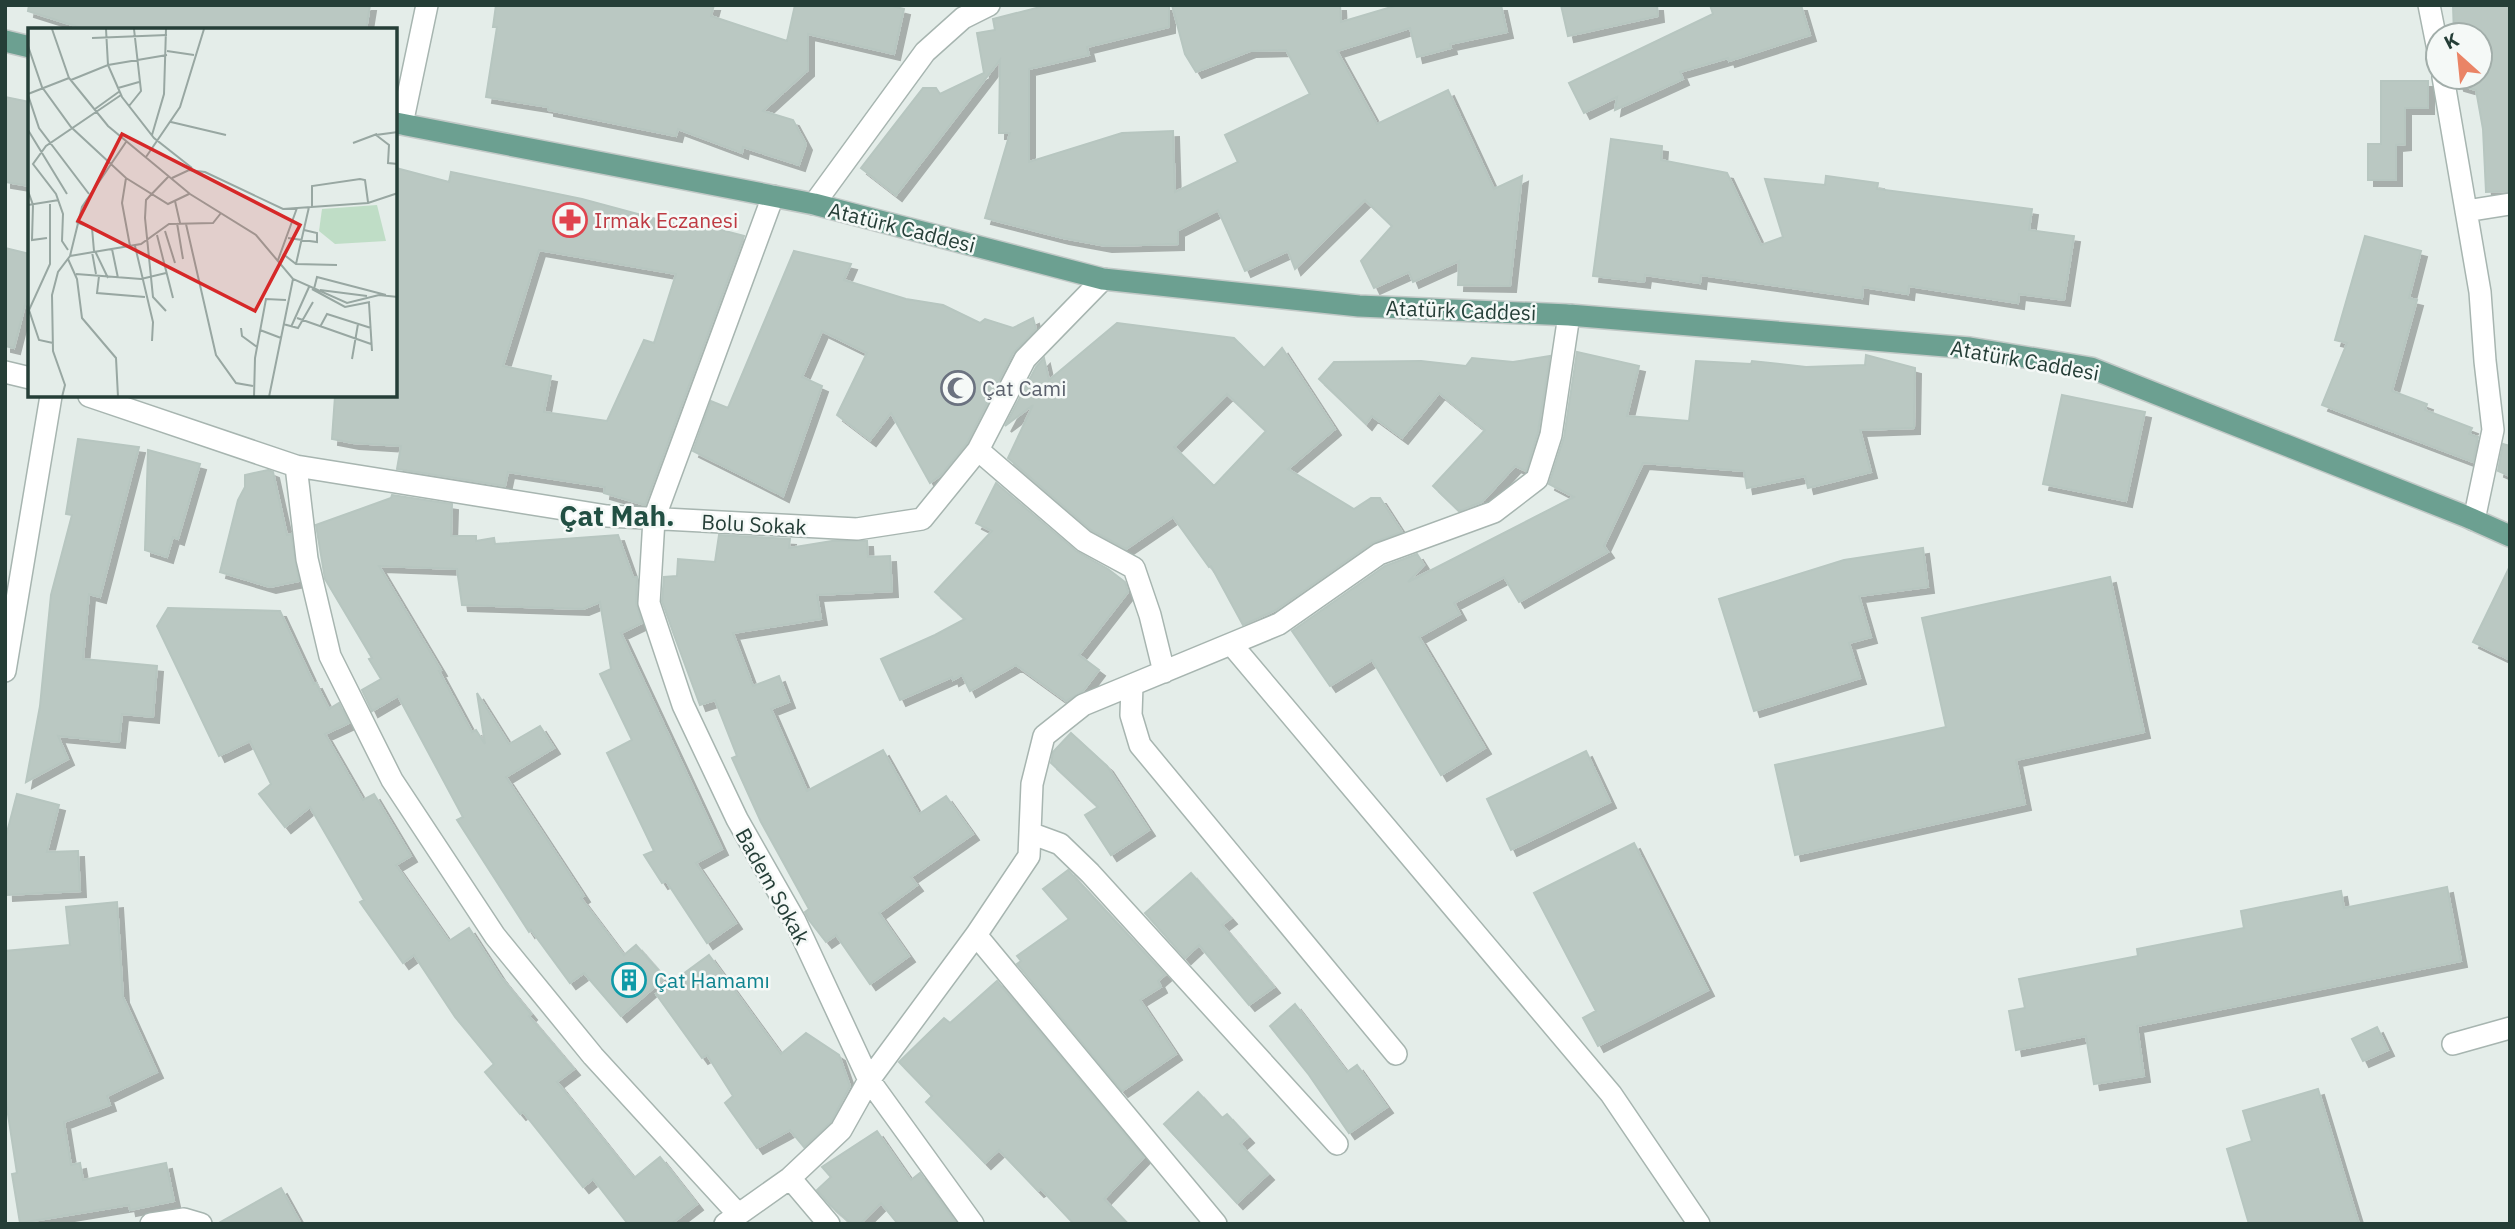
<svg xmlns="http://www.w3.org/2000/svg" width="2515" height="1229" viewBox="0 0 2515 1229" font-family="'IBM Plex Sans',sans-serif">
	<style>
		.building { fill: #bac8c2; stroke: #b7c6c0; stroke-width: 2; fill-rule: evenodd; filter: url(#shadow) }
		.lines { fill: none; stroke-linecap: round; stroke-linejoin: round }
		.minor-casing { stroke: #a7b5b0; stroke-width: 24 }
		.major-casing { stroke: #c2c9c7; stroke-width: 24 }
		.minor { stroke: #fff; stroke-width: 21 }
		.major { stroke: #6ca091; stroke-width: 21 }
		.labels { text-anchor: middle; dominant-baseline: central; stroke-width: 5; stroke-linejoin: round; paint-order: stroke }
		.health-label { font-size: 21px; fill: #be3a42; stroke: #f5f9f7; text-anchor: start }
		.street-label { font-size: 21px; fill: #253e37; stroke: #f5f9f7 }
		.worship-label { font-size: 21px; fill: #5b616d; stroke: #f5f9f7; text-anchor: start }
		.culture-label { font-size: 21px; fill: #0d838f; stroke: #f5f9f7; text-anchor: start }
		.district-label { font-size: 28px; font-weight: bold; fill: #224f43; stroke: #f5f9f7 }
		.inset-road { fill: none; stroke: #98a7a2; stroke-width: 2 }
		.view { fill: #d62828; fill-opacity: 0.15; stroke: #d62828; stroke-width: 3.5 }
		.inset-edge { fill: none; stroke: #253e37; stroke-width: 3.5 }
	</style>
	<defs>
		<filter id="shadow"><feDropShadow dx="6" dy="6" stdDeviation="0" flood-color="#0004"/></filter>
	</defs>
	<rect width="100%" height="100%" fill="#e4ede9"/>
	<path class="building" d="M29,5h341l-4,25h-278l-60,-19z
		M496,5h218l-3,11 76,25 8,-36h93l16,4 -10,45 -86,-20v36l-45,41 30,9 13,24 -7,21 -56,-18 -1,6 -64,-24 -2,7 -128,-26v-3l-62,-10 11,-70h-4z
		M1048,5h121v22l-82,20 2,8 -60,14v93l93,-29 51,-2 2,61 63,-30 -13,-27 85,-41 -24,-44 -36,1 -54,21 -11,-18 -13,-49h168l1,17 57,-17h103l6,27 -57,12 1,4 -34,9 -7,-29 -73,23 40,73 71,-34 46,99 28,-13 -12,110 -52,-1 1,-24 -46,21 -4,-10 -35,16 -13,-27 31,-35 -27,-26 -70,69 -7,-18 -43,20 -27,-61 -40,20v14l-72,2 -43,-8 -78,-20 25,-85h-11l1,-73 -104,135 -35,-27 62,-80h13l4,6 44,-21 -7,-40 18,-3 -2,-11z
		M1561,5h96l1,11 -90,20z
		M1710,5h91l9,30 -81,26 -1,-3 -48,14 3,7 -68,31 2,-13 -33,16 -15,-30 144,-69z
		M2453,5h57v186l-24,1 -3,-63 -7,-39 -18,-5 -2,-8h24v-42h-26z
		M2381,81h47v27h-23v36l-9,1v35h-28v-36h13z
		M5,97l25,5v84l-25,-4z
		M1611,139l51,7 -1,14 66,13 34,72 22,-8 -18,-58 60,6 1,-9 52,7 -1,6 155,20 -3,21 45,6 -10,64 -45,-6 -1,9 -109,-17 -1,8 -45,-7 -1,11 -161,-23 -1,8 -55,-8 -1,7 -51,-6z
		M396,168l53,14 2,-10 131,27 104,28 1,-6 57,15 -99,269 -41,-12 1,-6 -97,-15 -3,14 -108,-17 4,-23 -48,-3 -21,-4 3,-43h61zM539,250l137,24 -22,69 -10,-3 -37,81 -63,-9 7,-36 -48,-10z
		M2365,236l56,15 -12,47 8,2 -25,91 35,13 -2,6 47,18 -3,6 9,3 -5,25 -151,-57 25,-62 -12,-3z
		M5,248l25,6v32l-16,62 -9,-2z
		M794,251l57,13 -7,16 62,19 37,6 37,18 5,-4 28,9 20,-10 3,11 -23,24 -46,90 -26,32 -11,8 -39,-70 -21,27 -33,-25 30,-62 -45,-22 -20,46 20,9 -39,110 -90,-45 18,-50 17,7z
		M1117,323l117,15 30,30 18,-20 53,81 -47,40 66,40 17,-11h9l22,34 -30,11 -96,67 -33,15 -32,-59 -2,1 -36,-50 -47,32 -35,-19 -83,-72 25,-53 -28,21 31,-59 8,-9 5,22zM1227,394l39,37 -52,55 -40,-39z
		M1577,352l62,14 -12,50 62,5 7,-60 55,3 1,-3 54,6 59,-2 1,-10 49,13 -1,60 -54,2 11,42 -63,16 -3,-12 -58,12 -3,-17 -101,-8 -39,83 4,6 -89,50 -15,-25 -50,26 6,11 -41,23 66,111 -44,27 -69,-115 -42,26 -38,-55 93,-65 32,-12 7,11 -16,17 166,-85 -25,-13 15,-47z
		M1550,356l-12,76 -12,39 -11,-5 -33,36 -23,9 -26,-25 52,-56 -46,-37 -37,45 -30,-22 -6,8 -47,-45 15,-17 87,-1 45,5 6,-8 41,4z
		M2062,395l83,17 -19,89 -83,-17z
		M78,439l61,8 -39,150 -11,-3 -6,65 74,7 -4,51 -31,-3 -3,28 -61,-6 10,23 -42,23 14,-76 11,-111 21,-80 -6,-1z
		M2503,444l7,2v30l-12,-5z
		M148,450l52,14 -22,75 -5,-2 -6,20 -22,-7z
		M268,470l5,2 14,63 4,-1 8,47 -29,6 -50,-15 18,-72 7,-13v-12z
		M996,483l80,68 32,18 17,13 3,10 -49,63 20,15 -16,21 -17,10 -50,-36 -46,26 -8,-16 -9,5 -1,-3 -52,23 -19,-41 54,-24 30,-16 -30,-27 57,-61 -16,-8z
		M392,495l60,9 -1,32h25v5l18,-3 1,6 123,-9 15,42h4l-1,26 6,20 -21,10 101,216 -26,14 40,60 -29,20 -41,-62 -4,2 -18,-28 10,-4 -47,-98 25,-13 -32,-66 11,-5 -11,-67 -17,7 -121,-4 -5,-36 -78,-3 62,104 -2,1 33,61 4,-2 9,14 -8,-51 32,51 31,-18 14,22 -48,29 78,119 -3,2 43,57 12,-10 29,33 -44,38 -37,-43 -14,10 -39,-53 -2,2 -72,-112 6,-3 -65,-121 -26,15 -10,-21 19,-11 -12,-20 3,-1 -47,-79 -9,-54 75,-27z
		M719,535l71,4 -1,9 43,-7h35l1,16 22,-1 2,35 -75,4 4,24 -88,14 20,53 26,-10 10,26 -18,7 36,82 76,-41 36,64 27,-18 27,38 -62,43 6,8 -38,28 30,43 -39,28 -34,-49 -10,7 -17,-22 -4,-8 4,-3 -48,-87 -29,-64 5,-2 -22,-56 -15,5 -27,-73 -11,-31 2,-24 13,-1 1,-17 37,3z
		M1923,548l5,39 -69,9 12,41 -22,6 11,35 -106,33 -35,-112 125,-39z
		M2510,566v94l-37,-18z
		M2110,577l34,155 -128,28 9,44 -230,51 -20,-90 171,-38 -24,-109z
		M168,608l112,3 34,73 2,-1 13,26 10,-6 10,20 -24,11 38,66 11,-6 37,62 -15,9 53,76 20,-13 31,48 31,38 -2,2 45,53 -17,13 77,96 26,-21 37,47 -26,20h-43l-35,-45 -10,8 -60,-75 -3,2 -35,-42 9,-8 -39,-47 -41,-62 -11,8 -43,-61 4,-2 -54,-93 -25,20 -26,-33 12,-10 -21,-43 -31,15 -62,-130z
		M1071,733l36,33 42,64 -38,25 -26,-40 13,-8 -47,-44 2,-11z
		M1586,751l24,51 -99,48 -24,-51z
		M17,794l42,11 -12,47 31,-1 2,40 -73,4 -2,-55z
		M1634,843l74,147 -110,56 -15,-28 13,-7 -62,-118z
		M1068,870l97,105 -7,6 3,6 -21,13 36,54 -54,37 -105,-127 4,-3 -4,-5 52,-37 -26,-30z
		M1191,873l40,45 -9,7 52,62 -25,18 -50,-60 -14,13 -40,-45z
		M2447,887l14,74 -324,65 7,50 -50,8 -8,-48 -70,14 -7,-39 16,-3 -6,-29 119,-23 -1,-7 107,-21 -3,-17 100,-20 3,17z
		M117,902l6,95 34,75 -50,24 3,9 -46,17 7,43 9,-2 3,17 83,-17 8,38 -44,9 -1,-5 -109,18 -8,-49 5,-1 -12,-78v-144l65,-6 -4,-38z
		M709,955l72,99 25,-21 33,22 11,31 -19,36 -27,25 -14,-17 -33,18 -32,-45 8,-7 -26,-41 -5,3 -46,-64z
		M997,981l147,176 -40,42 24,25h-54l-33,-35 -3,2 -39,-41 -14,13 -59,-61 6,-6 -33,-34 45,-44 6,5z
		M1295,1004l52,68 10,-7 30,42 -38,26 -40,-58 -39,-49z
		M2377,1027l11,23 -25,11 -11,-22z
		M2318,1089l41,135h-110l-22,-75 25,-8 -9,-30z
		M1198,1092l24,26 5,-4 21,23 -8,7 28,30 -31,29 -73,-79z
		M877,1131l34,49 9,-7 37,51h-59l-17,-21 -21,21h-8l-22,-19 -13,-15 14,-13 -9,-10z
		M281,1188l20,36h-84z"/>
	<g class="lines">
		<g class="minor-casing">
			<path id="minor" d="M2429,5l9,45
				M2443,77l37,215 5,69 8,69 -19,90
				M402,124l25,-119
				M773,196l-119,323 -5,84 34,102 54,114 58,102 74,159 104,144
				M814,204l111,-152 38,-34 26,-13
				M2466,211l44,-7
				M5,372l25,6
				M89,396l207,70 311,50 250,13 65,-10 56,-69 47,-91 78,-80
				M978,450l106,91 50,27 16,47 14,57
				M296,466l11,93 23,97 62,124 103,156 98,120 145,158
				M1232,645l379,449 88,130
				M5,671l46,-275
				M1132,685l-1,30 9,30 256,309
				M1030,833l30,11 30,29 247,271
				M976,935l240,289
				M2453,1044l57,-16
				M790,1178l39,46
				M151,1224l33,-5 17,5
				M725,1224l65,-46 51,-48 28,-50 107,-145 53,-79 3,-72 12,-48 39,-31 196,-81 100,-70 115,-42 43,-33 14,-44 18,-120"/>
		</g>
		<g class="major-casing">
			<path id="major" d="M5,41l25,6
				M396,123l418,81 289,75 256,27 210,9 401,33 121,20 374,148 45,20"/>
		</g>
		<use href="#minor" class="minor"/>
		<use href="#major" class="major"/>
	</g>
	<defs>
		<g id="pharmacy-ring" transform="scale(1.75)"><circle r="9.5" fill="#f5f9f7" stroke="#e0444e" stroke-width="1.5"/><path d="M-2-6h4v4h4v4h-4v4h-4v-4h-4v-4h4Z" fill="#e0444e"/></g>
		<g id="mosque-ring" transform="scale(1.75)"><circle r="9.5" fill="#f5f9f7" stroke="#6b7280" stroke-width="1.5"/><path d="M3.5-4.9A6 6 0 1 0 3.5 4.9A5 5 0 1 1 3.5-4.9Z" fill="#6b7280"/></g>
		<g id="building-ring" transform="scale(1.75)"><circle r="9.5" fill="#f5f9f7" stroke="#0f9aa8" stroke-width="1.5"/><path d="M-4-6H4V6H1V3H-1V6H-4ZM-2.5-4.3h1.7v1.8h-1.7ZM.8-4.3h1.7v1.8H.8ZM-2.5-1h1.7V.8h-1.7ZM.8-1h1.7V.8H.8Z" fill="#0f9aa8"/></g>
	</defs>
	<g fill-rule="evenodd">
		<use href="#pharmacy-ring" x="570" y="220"/>
		<use href="#mosque-ring" x="958" y="388"/>
		<use href="#building-ring" x="629" y="980"/>
	</g>
	<g class="labels">
		<g class="health-label">
			<text x="594" y="220">Irmak Eczanesi</text>
		</g>
		<g class="street-label">
			<text transform="translate(902 227) rotate(14)">Atatürk Caddesi</text>
			<text transform="translate(1461 310) rotate(2)">Atatürk Caddesi</text>
			<text transform="translate(2025 360) rotate(10)">Atatürk Caddesi</text>
			<text transform="translate(754 524) rotate(3)">Bolu Sokak</text>
			<text transform="translate(773 886) rotate(61)">Badem Sokak</text>
		</g>
		<g class="worship-label">
			<text x="982" y="388">Çat Cami</text>
		</g>
		<g class="culture-label">
			<text x="654" y="980">Çat Hamamı</text>
		</g>
		<g class="district-label">
			<text x="617" y="515">Çat Mah.</text>
		</g>
	</g>
	<g transform="translate(28 28)">
		<rect width="369" height="369" fill="#e4ede9"/>
		<path d="M349,177l9,36 -51,3 -16,-13 3,-22z" fill="#bfddc6"/>
		<path class="inset-road" d="M24,1l17,49 39,48 82,68 66,41 37,44 54,24 32,-8 19,2M78,1l2,36 14,32 32,41 38,30M64,10l75,-3M0,18l14,41 29,40 55,51 42,26 21,-10M139,23l27,4M43,52l37,-15 59,-10M90,60l21,-6M0,66l41,-16M0,67l11,33 50,66M101,78l12,-15 -7,-62M67,81l25,-18M143,94l55,13M0,102l39,64M370,104l-22,3 13,10 -1,18 10,1M124,107l12,-41 2,-65M325,115l24,-9M118,129l34,-50 24,-78M98,150l-4,25 8,43M144,150l17,-8 16,2 78,37 85,-6 30,-10M0,163l5,14 -1,35 15,-2M147,173l5,22M22,176v60l-21,46 10,30 14,3M0,177l31,-5M284,179v-21l48,-7 5,1 3,22M48,194l16,6 2,23M149,195l6,36M158,196l30,131 20,28 17,3M137,203l10,32M129,207l16,63M260,210l29,4v-9l-13,-3M107,218l18,76 -1,19M84,221l6,29M40,222l-6,-9 1,-27 -7,-20 -23,-30 13,-18 75,-51M67,223l13,27M64,224l4,22M255,226l13,10 41,1M42,228l71,-12 28,-20 44,-1 8,-10M40,231l9,20 5,39 34,40 2,39M250,232l19,-52M268,236l13,-57M48,246l65,5 25,-6M71,248l-2,17 48,4M284,261l33,18 25,-5M286,261l3,-12 69,18M292,262l47,6M341,275l3,48M138,283l-13,-14 -8,-79 1,-18 23,-24M269,290l74,26M255,296l15,4 15,-26M263,299l18,-40M292,299l7,-13 44,14M213,300l1,8 15,11M232,302l21,8M324,331l6,-35M34,369l3,-12 -12,-34 -1,-56 6,-23 12,-16 12,-49 44,-65M226,369l1,-39 11,-59 20,1M241,369l24,-118"/>
		<path class="view" d="M94,106l178,91 -45,86 -177,-90z"/>
		<rect width="369" height="369" class="inset-edge"/>
	</g>
	<rect width="2515" height="1229" fill="none" stroke="#253e37" stroke-width="14"/>
	<g transform="translate(2459 56) rotate(333)"><circle r="33" fill="#f5f9f7" stroke="#a2aeaa" stroke-width="2"/>
	<path d="M0-5L12 26L0 18L-12 26Z" fill="#ea8466"/>
	<text y="-10" font-size="19" font-weight="bold" text-anchor="middle" fill="#253e37">K</text>
	</g>
</svg>
